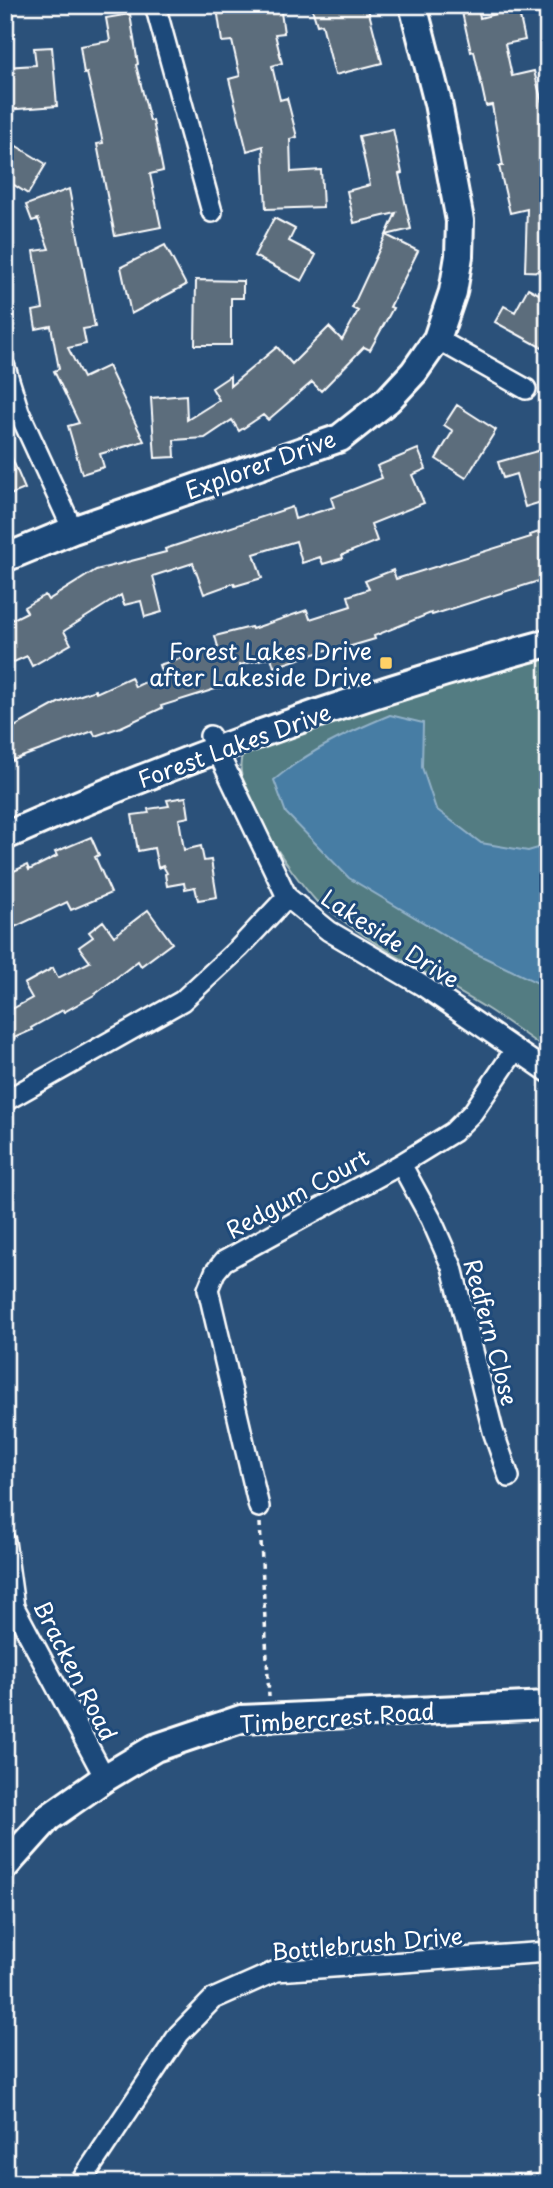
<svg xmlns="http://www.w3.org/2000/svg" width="553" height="2188" viewBox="0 0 553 2188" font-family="'Playpen Sans',sans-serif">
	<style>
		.green { fill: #527b82; stroke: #a8bdc0; stroke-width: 2 }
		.water { fill: #477da4; stroke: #91b1c8; stroke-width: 2 }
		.building { fill: #5c6d7c; stroke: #fff; stroke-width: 2 }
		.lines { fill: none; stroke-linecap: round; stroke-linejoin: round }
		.street-casing { stroke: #fff; stroke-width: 24 }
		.secondary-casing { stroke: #fff; stroke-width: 32 }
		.path { stroke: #fff; stroke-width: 3.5; stroke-dasharray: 5 5; stroke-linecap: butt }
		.street { stroke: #1f4a7a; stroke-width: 19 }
		.secondary { stroke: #1f4a7a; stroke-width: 26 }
		.poi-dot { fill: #ffd166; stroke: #1f4a7a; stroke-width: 2.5 }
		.labels { text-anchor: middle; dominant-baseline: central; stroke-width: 6; stroke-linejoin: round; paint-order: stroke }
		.street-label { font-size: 23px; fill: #fff; stroke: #1f4a7a }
		.poi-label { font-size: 23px; fill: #fff; stroke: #1f4a7a; text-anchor: end }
	</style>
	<rect width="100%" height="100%" fill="#2b517a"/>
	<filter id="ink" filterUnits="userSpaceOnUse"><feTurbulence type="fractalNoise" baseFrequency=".0143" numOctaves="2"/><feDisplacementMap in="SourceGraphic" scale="14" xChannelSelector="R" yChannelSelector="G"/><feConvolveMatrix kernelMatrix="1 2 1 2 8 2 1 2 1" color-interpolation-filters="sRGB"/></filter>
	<g filter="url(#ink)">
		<path class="green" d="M548,654v397c-20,-14 -39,-28 -59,-41 -57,-35 -119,-64 -169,-108h-3c-22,-24 -102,-129 -68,-157z"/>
		<path class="water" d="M390,715l33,8 -1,44 14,42 45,34 47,8 20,-6v143l-75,-36 -124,-74 -63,-65 -12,-33c36,-30 73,-47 116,-65z"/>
		<path class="building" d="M237,5h43l4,28 -9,1 7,29 -10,3 8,34 7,-2 10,39 -7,2 1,33 30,-2 2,37 -57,2 -3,-63 -16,5 -18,-72 11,-3 -8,-35 -10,1 -5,-34z
			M311,5h56l15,58 -47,12 -13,-51 -5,1z
			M471,5h6l3,13 38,-10 7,32 -20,4 7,32 22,-5 14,55v64l-7,2 7,28v52l-23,-1 2,-62 -17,4 -11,-47h4l-11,-61 -6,1 -12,-55 -3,1 -10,-44z
			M130,14l8,50 -2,1 14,56h3l10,50 -13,3 11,53 -46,9 -18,-92 6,-1 -16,-70 -3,1 -4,-28 30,-5 -4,-23z
			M52,47l5,59 -52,4v-43l31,-2 -2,-17z
			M393,129l9,44 -3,1 12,55 -25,6 10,-22 -42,10 -7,-32 23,-6 -11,-49z
			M5,139l41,25 -18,30 -23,-15z
			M69,189l26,138 -12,2 3,15 -18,4 15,30 25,-12 36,75 -44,13 4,13 -22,7 -14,-48 11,-3 -25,-52 5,-2 -8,-43 -15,3 -3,-18 10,-2 -9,-58 15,-2 -11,-30 -6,2 -6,-16z
			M274,218l21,11 -6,12 27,14 -14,26 -48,-25z
			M386,235l32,16 -28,56 3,1 -23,42 -6,-3 -43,44 -9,-9 -44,38 -5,-5 -24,16 -7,-11 -27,18 -31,2 1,17 -20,1 -4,-60 35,-3 1,25 32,-20 -7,-12 18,-12v10l47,-39 15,17 37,-37 13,13 16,-29 -6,-3z
			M165,245l21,40 -55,29 -10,-47z
			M196,280l47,1v17h-12v47h-36z
			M528,288l20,11v52l-53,-29 9,-16 11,6z
			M457,405l39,25 -30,48 -30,-19 17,-28 -9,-6z
			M5,442l20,47 -20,8z
			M548,448v52l-23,7 -9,-33 -13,4 -5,-16z
			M418,449l8,20 -14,6 12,28 -53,21 6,17 -35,14 1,3 -20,6 -3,-7 -18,6 -6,-22 -42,13 8,24 -27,8 -1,-3 -30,11 -11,-31 -40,13 9,36 -17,5 -4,-16 -17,4 -3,-10 -57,36 7,13 -39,22 -5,-10 -22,10v-43l22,-11 -3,-5 21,-12 3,5 48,-30 70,-18 -1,-3 127,-42 3,12 39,-12 -3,-9 51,-20 -5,-12z
			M548,529v49l-116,37 -1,-2 -57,23 1,3 -44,13 -1,-3 -56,18 -3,-10 -31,8 4,15 -83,26 1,2 -41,19 -26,9 -2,-5 -88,32v-31l53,-29 37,-13 1,3 35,-16 4,10 27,-13 -3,-9 59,-18 -3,-11 36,-9 1,2 55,-19 3,9 41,-13 -3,-10 21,-7 -4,-8 28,-11 3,9 135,-42 -1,-2z
			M186,797l3,20 -10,2 5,31 17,-4 3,15 7,-1 6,37 -19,3 -3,-13 -10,2 -1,-6 -17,3 -2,-12 2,-1 -4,-7 -5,2 -4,-20 -16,3 -6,-36 17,-2 -1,-4 21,-3 -2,-6z
			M91,837l8,18 -4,2 16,36 -40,17 -4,-8 -52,25 -5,-9 -5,2v-45l22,-10 2,5 28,-14 -2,-4z
			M148,910l24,33 -31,23 -3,-5 -44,34 -30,17 -1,-2 -32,18 1,2 -27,12v-29l27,-15 -8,-14 29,-16 5,10 32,-16 -11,-15 14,-10 -4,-5 14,-11 11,15z"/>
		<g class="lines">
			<g class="street-casing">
				<path id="street" d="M155,5l57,207
					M437,339l89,50
					M5,367l14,45 54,118
					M210,736l77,161 42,34 94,55 125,86
					M5,1101l177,-100 57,-53 48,-51
					M401,1164l30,55 21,48 41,164 16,46
					M259,1507l-51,-218 7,-17 9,-11 177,-97 52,-32 20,-20 42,-62
					M5,1541l9,66 91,171
					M80,2183l99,-149 34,-35 63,-28 272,-19"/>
			</g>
			<g class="secondary-casing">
				<path id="secondary" d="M5,558l68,-28 267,-92 48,-38 26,-28 23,-33 16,-47 6,-36 1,-35 -22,-118 -25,-98
					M5,836c176,-78 357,-143 543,-193
					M5,1866l43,-48 57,-40 50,-30 86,-29 307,-14"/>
			</g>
			<path class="path" d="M260,1523l9,174
				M476,2183l55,-10 17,8"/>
			<use href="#street" class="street"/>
			<use href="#secondary" class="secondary"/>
		</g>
	</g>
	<rect class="poi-dot" x="379" y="656" width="14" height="14" rx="3.5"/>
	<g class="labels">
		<g class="street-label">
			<text transform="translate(260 464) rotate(-20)">Explorer Drive</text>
			<text transform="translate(234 745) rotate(-20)">Forest Lakes Drive</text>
			<text transform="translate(391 938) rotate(33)">Lakeside Drive</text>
			<text transform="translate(297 1193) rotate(-29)">Redgum Court</text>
			<text transform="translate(492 1332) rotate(75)">Redfern Close</text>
			<text transform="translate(76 1670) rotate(63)">Bracken Road</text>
			<text transform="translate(337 1717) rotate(-4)">Timbercrest Road</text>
			<text transform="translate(367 1943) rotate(-5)">Bottlebrush Drive</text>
		</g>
		<g class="poi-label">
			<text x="372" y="650">Forest Lakes Drive<tspan x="372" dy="26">after Lakeside Drive</tspan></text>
		</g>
	</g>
	<rect width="553" height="2188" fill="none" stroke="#1f4a7a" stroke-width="28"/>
	<rect x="14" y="14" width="525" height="2160" fill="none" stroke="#fff" stroke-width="2.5" filter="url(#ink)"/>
</svg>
